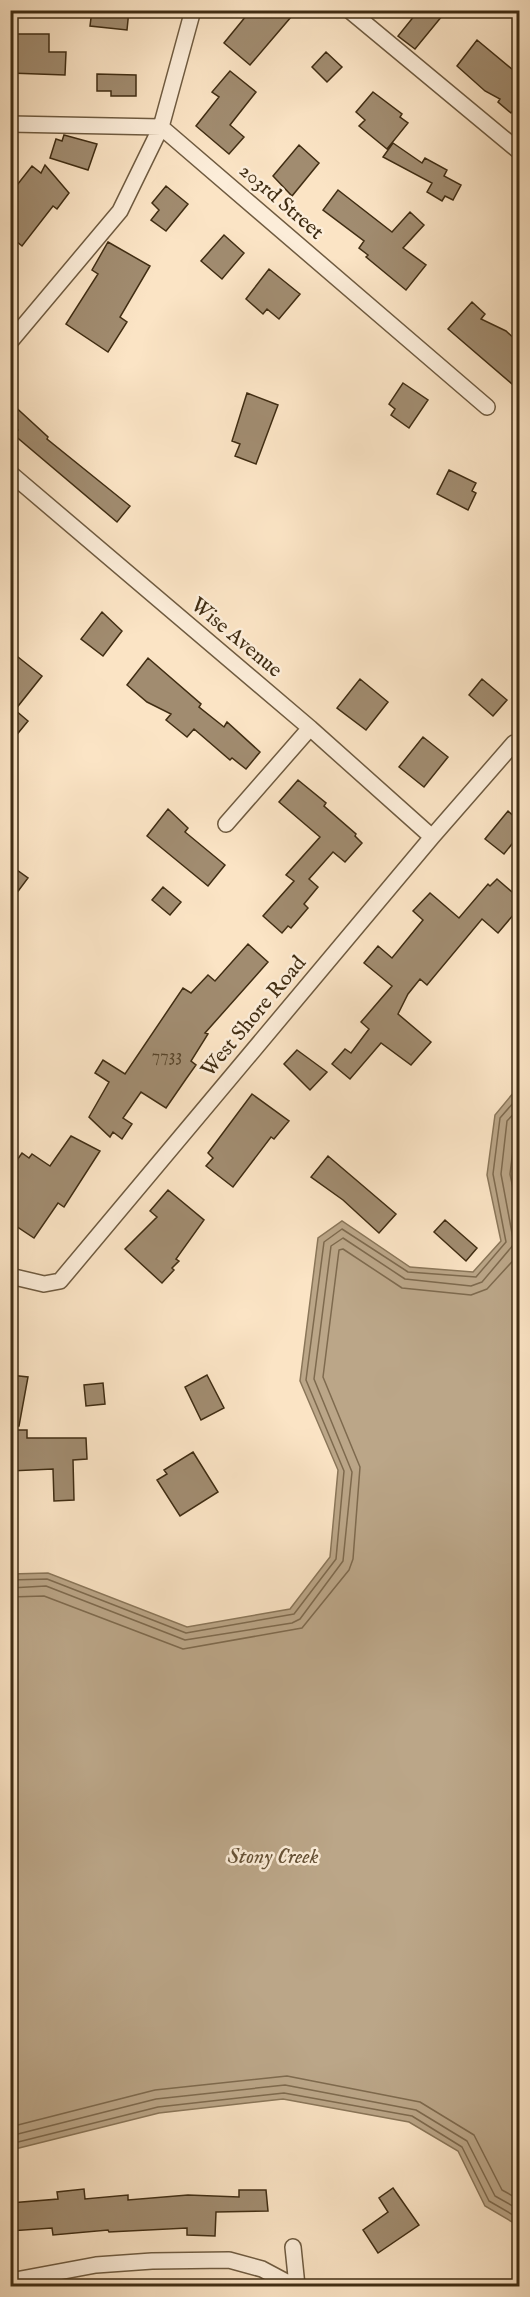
<svg xmlns="http://www.w3.org/2000/svg" width="530" height="2297" viewBox="0 0 530 2297" font-family="'IM FELL English',serif">
	<style>
		.water { fill: #bba688; stroke: #8a7659; stroke-width: 1.5 }
		.lines { fill: none; stroke-linecap: round; stroke-linejoin: round }
		.shore { stroke: #7e6a4e; stroke-width: 1.5 }
		.building { fill: #a18c70; stroke: #402d13; stroke-width: 1.5 }
		.street-casing { stroke: #6f5b40; stroke-width: 18 }
		.street { stroke: #fcedd9; stroke-width: 15 }
		.labels { text-anchor: middle; dominant-baseline: central; stroke-width: 5; stroke-linejoin: round; paint-order: stroke }
		.number-label { font-size: 18px; fill: #58452a }
		.street-label { font-size: 21px; fill: #402d13; stroke: #fcedd9 }
		.water-label { font-size: 22px; font-style: italic; fill: #655136; stroke: #fcedd9 }
	</style>
	<rect width="100%" height="100%" fill="#fbe4c5"/>
	<filter id="stains"><feTurbulence type="fractalNoise" baseFrequency=".00333" numOctaves="4"/><feColorMatrix values="0 0 0 0 .2 0 0 0 0 .09 0 0 0 0 .02 0 0 0 .5 -.17"/></filter>
	<radialGradient id="worn" r=".72"><stop offset=".6" stop-color="#630" stop-opacity="0"/><stop offset="1" stop-color="#630" stop-opacity=".3"/></radialGradient>
	<path class="water" d="M519,1086v1140l-34,-20 -27,-55 -49,-29 -126,-23 -124,14 -148,37v-576l37,-1 139,54 103,-18 40,-52 8,-87 -38,-89 18,-143 24,-17 68,46 63,5 28,-31 -14,-66 8,-60z"/>
	<g class="lines">
		<path class="shore" d="M520,1121l-4,4 -6,49 10,48
			M10,1580l37,-1 139,54 108,-19 42,-55 8,-88 -38,-91 18,-138 18,-13 66,43 68,5 30,-35 -13,-68 7,-56 20,-23
			M10,1588l36,-2 139,54 107,-17 8,-4 43,-58 9,-89 -38,-93 17,-133 12,-8 62,41 66,7 11,-4 32,-38 -13,-70 6,-53 13,-14
			M10,1597l34,-1 139,53 119,-21 47,-58 4,-11 7,-92 -37,-90 16,-127 4,-1 59,39 69,7 16,-6 33,-36
			M10,2127l145,-37 132,-14 133,26 54,33 28,55 18,10
			M10,2136l146,-37 129,-14 131,25 51,31 28,55 25,14
			M10,2144l148,-37 126,-14 128,23 50,31 27,54 31,18"/>
	</g>
	<path class="building" d="M92,10h37l-2,20 -37,-4z
		M251,10h32l8,7 -41,48 -26,-22z
		M419,10h28l-32,39 -17,-13z
		M10,34h39v18h17l-1,23 -55,-2z
		M477,40l42,35v27l-8,11 -13,-11 2,-3 -15,-8 -28,-25z
		M326,52l16,15 -15,15 -15,-15z
		M230,71l26,21 -26,33 14,12 -15,17 -33,-28 23,-29 -7,-5z
		M97,74l39,1v21h-25v-5h-14z
		M373,92l29,22 -2,3 8,6 -21,26 -28,-23 6,-6 -9,-8z
		M64,135l33,9 -9,26 -38,-12 6,-19 6,2z
		M393,143l29,20 3,-5 22,12 -3,6 17,9 -8,15 -8,-4 -3,5 -15,-9 5,-9 -49,-26z
		M299,145l20,18 -27,33 -19,-20z
		M45,165l24,28 -12,16 -4,-3 -31,40 -12,-10v-42l22,-28 9,7z
		M166,186l22,18 -22,27 -15,-11 8,-10 -7,-7z
		M338,190l54,42 18,-20 14,13 -21,23 23,17 -20,25 -40,-33 2,-2 -9,-7 5,-7 -41,-31z
		M224,235l20,18 -22,26 -21,-18z
		M108,242l42,24 -30,51 7,5 -19,30 -42,-28 32,-50 -6,-4z
		M269,269l31,25 -21,25 -12,-10 -4,5 -17,-15z
		M472,302l13,12 -4,5 25,12 13,12v47l-71,-61z
		M403,383l25,17 -19,28 -18,-13 4,-6 -6,-5z
		M247,393l31,12 -22,59 -21,-8 5,-12 -8,-3z
		M10,402l38,35 -1,2 83,67 -13,16 -104,-88 5,-4 -8,-6z
		M449,470l27,13 -4,8 4,2 -8,17 -31,-16z
		M102,612l20,19 -19,25 -22,-17z
		M18,657l24,19 -27,34 13,11 -18,22v-77z
		M148,658l53,46 -2,3 25,20 3,-5 33,30 -14,17 -14,-11 -2,2 -36,-31 -7,8 -21,-17 5,-6 -24,-12 -20,-17z
		M360,679l28,23 -22,28 -29,-22z
		M482,679l25,21 -14,16 -24,-21z
		M423,737l25,20 -24,30 -25,-20z
		M298,780l28,23 -2,3 32,28 -1,2 7,7 -17,19 -12,-10 -24,27 9,8 -14,17 4,4 -17,20 -3,-2 -6,7 -19,-17 31,-35 -8,-6 34,-38 -41,-35z
		M168,809l20,19 -3,4 40,33 -17,21 -61,-50z
		M508,811l11,10v14l-15,19 -19,-15z
		M10,865l18,13 -18,24z
		M497,879l22,19v10l-21,25 -16,-14 -55,66 -7,-6 -12,15 -10,20 33,28 -20,23 -30,-22 -31,36 -18,-15 13,-15 6,4 18,-24 -8,-7 31,-36 -28,-23 14,-17 14,12 31,-38 -10,-9 17,-18 29,25 29,-34 2,2z
		M163,887l18,15 -11,13 -18,-15z
		M248,944l20,18 -63,71 3,1 -17,27 5,4 -10,14 -20,29 -25,-16 -18,26 9,6 -10,15 -9,-7 -3,5 -21,-20 20,-35 -14,-9 8,-13 22,14 58,-86 8,5 17,-18 7,6z
		M297,1050l30,22 -17,18 -26,-26z
		M252,1094l37,27 -15,18 -3,-2 -38,50 -27,-21 7,-8 -5,-5z
		M71,1136l29,15 -36,56 -6,-4 -24,35 -24,-16v-52l12,-17 7,5 3,-4 18,12z
		M328,1156l68,58 -17,19 -36,-33 -32,-23z
		M168,1190l36,30 -28,39 3,2 -7,7 2,2 -12,13 -37,-34 32,-32 -7,-6z
		M445,1220l32,28 -11,13 -32,-29z
		M10,1375l18,2 -9,49h-9z
		M207,1375l17,33 -23,12 -16,-33z
		M103,1383l2,21 -19,2 -2,-21z
		M10,1430h17v8h59l1,21 -14,1 1,40 -20,1 -1,-32 -43,2z
		M193,1452l25,40 -38,24 -23,-36 10,-6 -3,-4z
		M393,2188l26,37 -41,28 -15,-23 25,-18 -9,-14z
		M84,2189l1,10 43,-4v5l60,-5 51,2v-7h27l2,21 -52,1 -1,24 -28,-1v-7l-78,4 -1,-2 -55,5 -1,-7 -42,3v-28l48,-4 -1,-7z"/>
	<g class="lines">
		<g class="street-casing">
			<path id="street" d="M349,10l171,142
				M10,124l151,3 326,280
				M10,342l110,-131 41,-84 32,-117
				M10,473l300,255 122,109
				M226,824l84,-96
				M10,1276l34,8 16,-3 372,-444 82,-94
				M293,2247l4,39
				M10,2281l86,-16 56,-4 77,-1 33,9 32,17"/>
		</g>
		<use href="#street" class="street"/>
	</g>
	<g class="labels">
		<g class="number-label">
			<text x="167" y="1056">7733</text>
		</g>
		<g class="street-label">
			<text transform="translate(281 202) rotate(41)">203rd Street</text>
			<text transform="translate(236 638) rotate(40)">Wise Avenue</text>
			<text transform="translate(254 1017) rotate(-50)">West Shore Road</text>
		</g>
		<g class="water-label">
			<text x="273" y="1857">Stony Creek</text>
		</g>
	</g>
	<rect width="530" height="2297" fill="none" stroke="#fbe4c5" stroke-width="36"/>
	<rect x="12" y="12" width="506" height="2273" fill="none" stroke="#402d13" stroke-width="3"/>
	<rect x="18" y="18" width="494" height="2261" fill="none" stroke="#402d13" stroke-width="1.5"/>
	<rect width="100%" height="100%" filter="url(#stains)"/>
	<rect width="100%" height="100%" fill="url(#worn)"/>
</svg>
